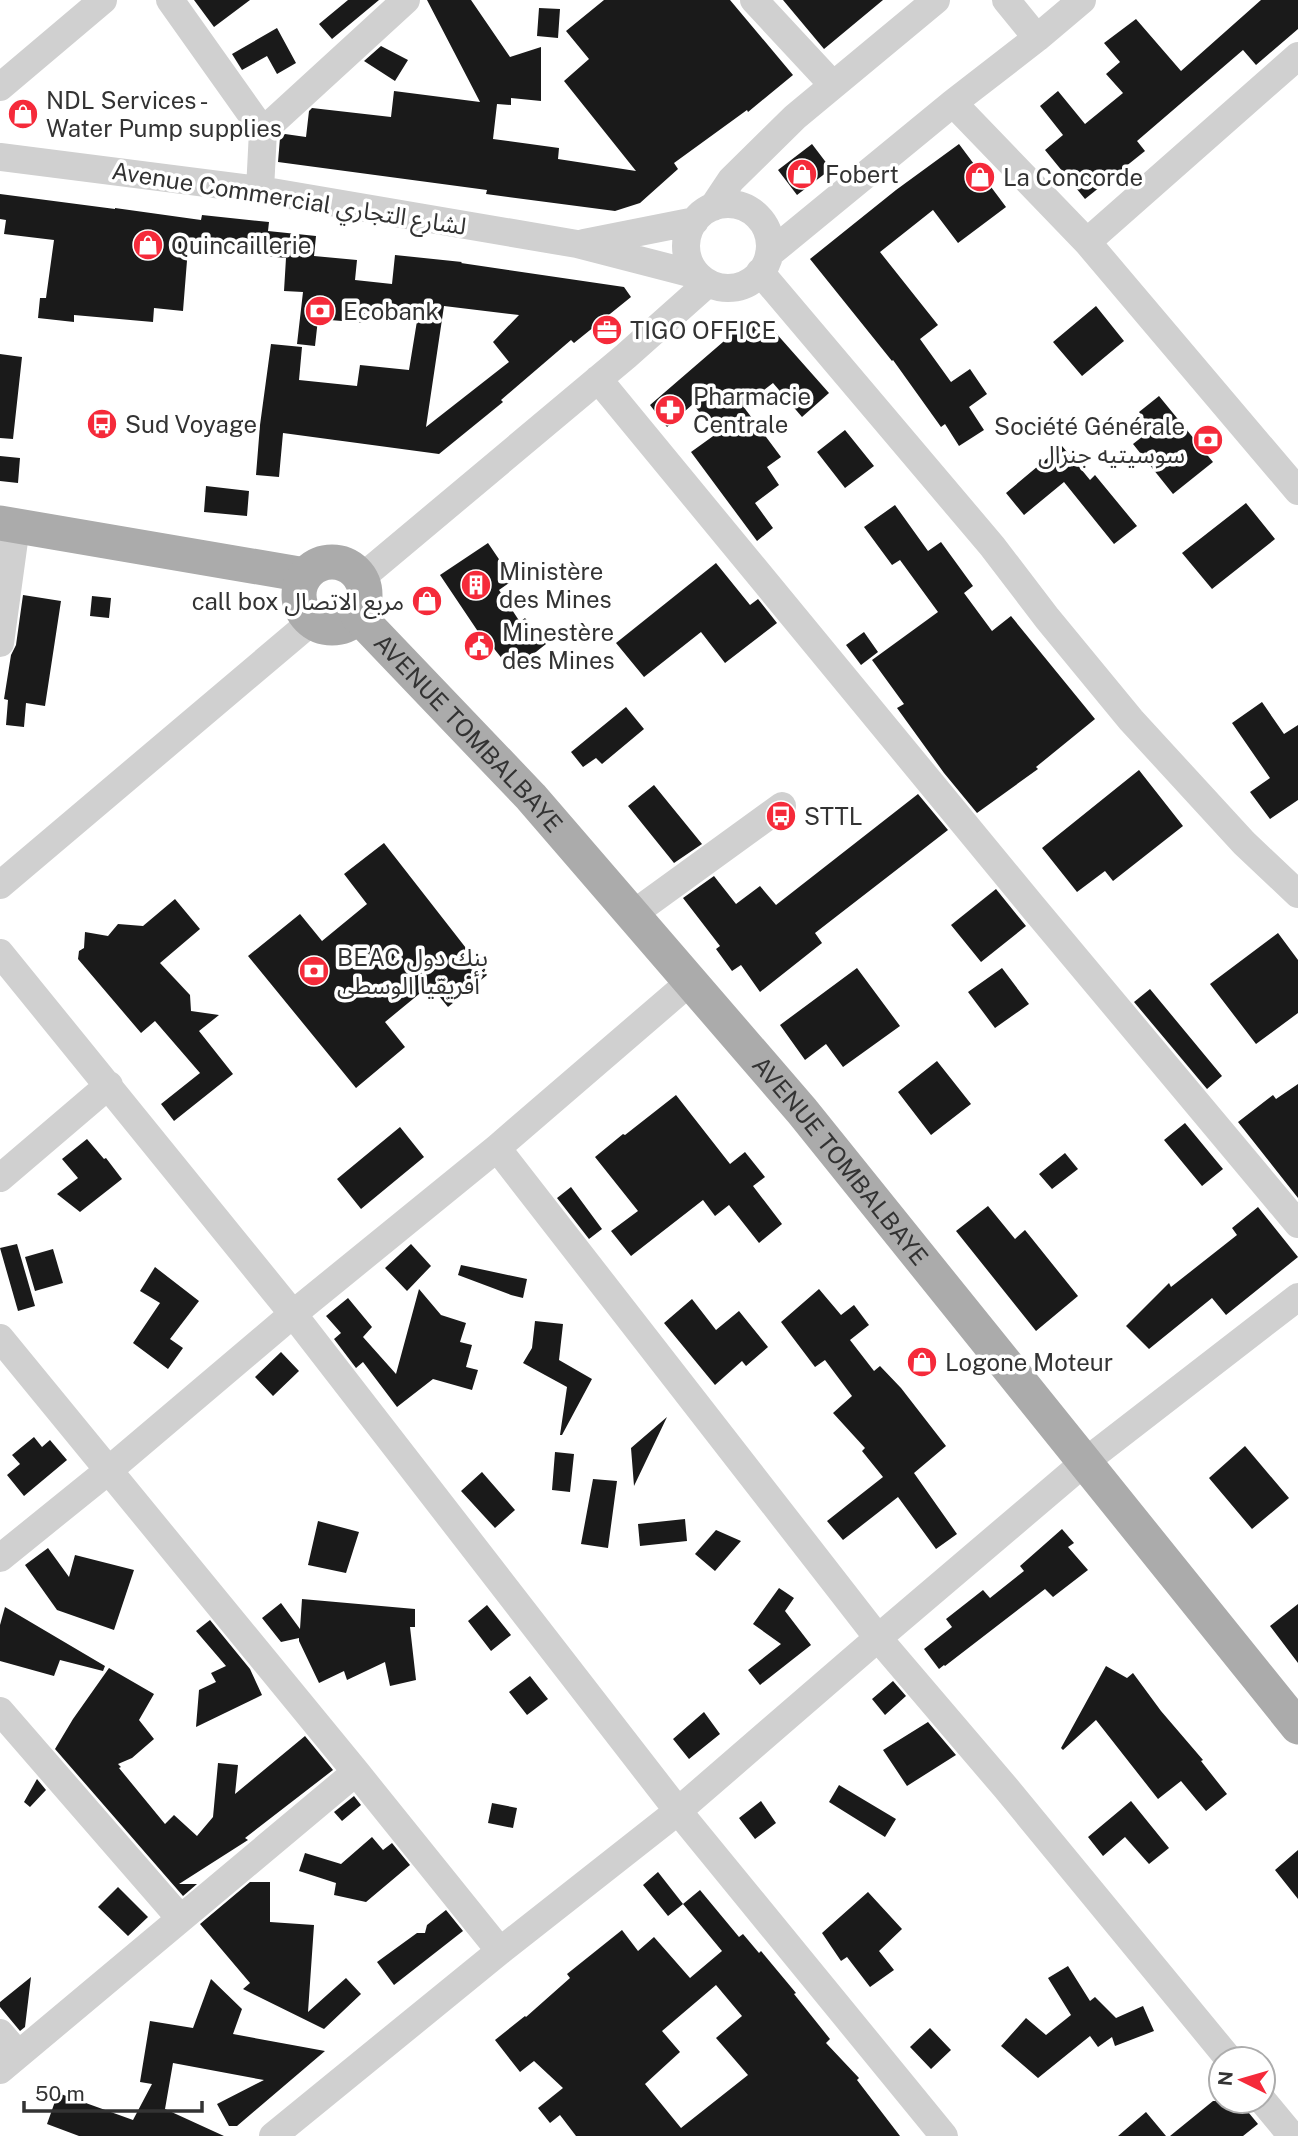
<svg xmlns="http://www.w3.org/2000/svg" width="1298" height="2136" viewBox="0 0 1298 2136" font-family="'Public Sans','Noto Sans Arabic',sans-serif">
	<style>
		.building { fill: #1a1a1a; fill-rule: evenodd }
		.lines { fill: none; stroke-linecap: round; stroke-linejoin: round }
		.minor { stroke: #d0d0d0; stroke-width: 28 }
		.major { stroke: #ababab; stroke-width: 35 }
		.labels { text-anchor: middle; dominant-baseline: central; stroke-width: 7; stroke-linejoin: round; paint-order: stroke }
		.poi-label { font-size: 24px; fill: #333; stroke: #fff; text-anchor: start }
		.street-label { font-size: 24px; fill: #333; stroke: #fff }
	</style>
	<rect width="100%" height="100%" fill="#fff"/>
	<path class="building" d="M194,0h56l-36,27z
		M348,0h31l-47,39 -13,-15z
		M427,0h44l39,57 31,-10v54l-30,-3v7l-14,-1 -4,35 66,9 -1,11 78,12 -72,-90 25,-22 -23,-28 38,-31h126l63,75 -45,37 -1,-2 -73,53 4,6 -38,34 -25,8 -129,-17 1,-4 -209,-28 2,-24 5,-4 21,3 3,-26 3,-3 79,9 3,-26 86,11z
		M783,0h100l-59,49z
		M1261,0h37v29l-42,36 -13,-15 -106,91 8,10 -60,48 -40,-49 18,-15 -23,-29 18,-15 27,33 38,-31 -17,-19 14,-12 -16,-19 32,-24 45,52z
		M539,8l21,1 -2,29 -21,-2z
		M277,28l19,35 -19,11 -10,-18 -25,14 -10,-16z
		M381,46l27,14 -13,21 -31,-20z
		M812,144l19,25 -34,26 -19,-25z
		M959,144l47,63 -48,36 -25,-33 -53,42 58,73 -18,14 31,43 19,-13 17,25 -18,13 15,23 -25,16 -14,-22 -4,3 -48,-67 -1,1 -82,-102 86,-69z
		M0,194l115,15v-1l86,12 1,-5 67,7 -1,9 48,5 -2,20 43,4 -2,20 37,4 3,-29 67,7 -1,1 163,24 7,10 -57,46 -3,-3 -70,60 2,2 -64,52 -156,-21 -4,44 -23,-2 4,-50 11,-81 31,3 -3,33 58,6 3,-21 49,5 8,-49 -50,-8 -1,10 -48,-4 -3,27 -18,-2 6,-52 -19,-1 2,-33 -98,-10 -5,63 -29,-3 -1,14 -79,-7v7l-36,-4 2,-20h6l8,-58 -50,-6 2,-14 -6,-1zM444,306l75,9 -26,27 16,20 -83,65z
		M1096,306l28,35 -42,35 -29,-34z
		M745,323h22l62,70 -27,24 -29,-34 -30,23 38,51 -14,10 12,18 -24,18 18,25 -16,13 -66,-89 25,-18 -23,-30 -26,23 -17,-22z
		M0,354l22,3 -9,82 -13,-1z
		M1159,396l54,66 -40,32 -40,-50 19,-15 -13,-17z
		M845,430l29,36 -29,22 -28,-36z
		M1062,446l28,34 5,-5 42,51 -23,18 -50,-62 -40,33 -18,-22z
		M0,456l20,2 -2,25 -18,-2z
		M206,486l43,5 -2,25 -43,-4z
		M1246,503l29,36 -63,50 -30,-36z
		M895,505l33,46 13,-9 32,44 -9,7 28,38 19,-15 84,103 -59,48 2,2 -61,44 -33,-40 -47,-65 7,-4 -32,-44 66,-48 -38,-52 -8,5 -28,-38z
		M488,543l25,37 -14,10 21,32 5,-4 21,26 -34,27 -29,-36 -2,1 -41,-61z
		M716,563l34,42 8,-6 19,24 -52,40 -24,-31 -57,45 -28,-34z
		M23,595l38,6 -16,105 -19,-3 -2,24 -18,-2 2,-25 -4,-1 7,-44 5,-10z
		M92,596l19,2 -2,20 -19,-2z
		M864,632l14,20 -17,13 -15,-20z
		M1262,702l22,32 14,-9v75l-28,19 -20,-27 20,-14 -38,-55z
		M626,707l18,22 -42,35 -6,-6 -13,9 -12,-15z
		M1139,770l44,56 -70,55 -8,-10 -28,21 -35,-44z
		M654,785l48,59 -28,19 -46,-57z
		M918,794l30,36 -133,103 7,10 -62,49 -19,-27 -9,6 -16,-22 4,-3 -37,-48 31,-22 22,28 24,-18 16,19z
		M384,843l103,132 -39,32 -18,-22 -45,37 20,25 -49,41 -108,-132 52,-42 22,27 45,-37 -23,-30z
		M996,889l30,37 -45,36 -30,-37z
		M175,899l25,30 -40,34 30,32 1,16 28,4 -20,16 34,43 -59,47 -13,-17 39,-31 -45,-52 -14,12 -63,-74 1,-8 5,-3 1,-16 23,4 10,-12 25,2z
		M1278,933l20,27v53l-42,31 -46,-60z
		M857,968l43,58 -57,41 -17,-23 -21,16 -25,-35z
		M1002,968l27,36 -34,24 -27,-36z
		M1150,989l72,87 -15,13 -73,-87z
		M937,1061l34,43 -40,31 -33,-43z
		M1298,1084v114l-60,-76 35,-27 3,4z
		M676,1095l54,69 15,-12 20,25 -12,9 29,38 -23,19 -30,-38 -14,11 -12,-16 -72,56 -20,-25 27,-20 -43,-54 28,-23 2,1z
		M1185,1123l38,46 -21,17 -38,-46z
		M400,1127l24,30 -63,52 -24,-30z
		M87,1139l17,20 2,-1 16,21 -42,33 -23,-18 21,-16 -16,-19z
		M1065,1153l13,16 -26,20 -13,-15z
		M571,1187l31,42 -13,10 -32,-41z
		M988,1206l27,33 10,-9 53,66 -42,35 -80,-100z
		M1258,1207l40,50 -72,58 -14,-17 -63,51 -23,-23 43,-43 2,4 66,-52 -5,-7z
		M17,1244l18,62 -17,5 -18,-63z
		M411,1244l20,22 -24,25 -22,-23z
		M53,1249l10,34 -28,8 -10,-34z
		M461,1265l66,14 -4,19 -12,-3 -53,-20z
		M155,1267l44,34 -29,38 13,9 -15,21 -35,-26 27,-40 -20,-12z
		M419,1289l22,26 25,8 -6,19 12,3 -6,22 12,3 -6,20 -39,-11 -36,28 -34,-45 -7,6 -22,-29 7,-6 -15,-17 22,-18 24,29 -9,10 33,37z
		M819,1289l22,26 13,-10 15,20 -19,15 24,31 6,-5 21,22 45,58 -32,27 43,61 -21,15 -38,-52 -55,43 -16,-19 56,-44 -21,-26 3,-3 -32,-35 19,-17 -27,-36 -10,7 -34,-45z
		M692,1299l24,31 23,-19 29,36 -22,19 -4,-5 -27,24 -51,-62z
		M535,1321l28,3 -4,36 33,19 -30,56h-2l7,-48 -44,-24 9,-15z
		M281,1352l18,19 -26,25 -18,-19z
		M667,1417l-33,69 -3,-38z
		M34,1437l8,10 8,-7 17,20 -43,36 -17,-21 13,-11 -8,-9z
		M1245,1446l44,52 -37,31 -43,-51z
		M555,1452l19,2 -4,38 -18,-2z
		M482,1472l33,38 -20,18 -34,-37z
		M593,1479l24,2 -9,67 -27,-4z
		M685,1519l2,22 -47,5 -2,-22z
		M318,1521l41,11 -13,41 -38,-8z
		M1062,1529l12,14 -6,4 20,23 -35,27 -8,-8 -100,77 -1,-1 -5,4 -15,-20 28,-22 -6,-8 37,-29 7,8 34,-27 -4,-5z
		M716,1530l25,11 -26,30 -20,-17z
		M48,1548l21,29 6,-22 59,15 -20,60 -57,-20 -32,-45z
		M779,1588l15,10 -9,13 26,34 -51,40 -12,-15 33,-26 -28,-20z
		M302,1599l113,10v18h-5l6,53 -26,6 -5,-24 -38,18 -3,-9 -25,12 -20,-42v-3l-18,4 -19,-24 19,-15 19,26z
		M1298,1604v59l-28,-37z
		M487,1605l24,30 -20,16 -23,-30z
		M5,1607l100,59 -2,5 -43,-11 -6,16 -54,-15v-36z
		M210,1620l40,49 12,26 -66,32 3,-37 17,-8 -5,-9 15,-7 -30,-35z
		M1106,1666l21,12 6,-5 28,38 42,49 -2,1 26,33 -21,17 -25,-30 -23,18 -62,-79 -33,30 -2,-2z
		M109,1668l45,26 -15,26 15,19 -22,19 -14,6 3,3 -2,1 46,56 9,-9 23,21 16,-19 5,-54 20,2 -3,29 70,-58 28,34 -88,68 3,2 -69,44h18l-14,12 -128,-147 18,-30z
		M530,1676l18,23 -21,16 -18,-23z
		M893,1681l13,15 -21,19 -13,-16z
		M704,1712l16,22 -31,25 -16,-20z
		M928,1722l28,33 -49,31 -24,-36z
		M37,1779l9,11 -16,17 -6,-5z
		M839,1785l57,34 -11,18 -56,-35z
		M354,1796l7,9 -19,16 -8,-9z
		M761,1801l15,22 -21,16 -16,-21z
		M1131,1801l38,47 -20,16 -24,-27 -22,19 -15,-19z
		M492,1803l25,5 -4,20 -25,-5z
		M372,1837l11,13 9,-7 18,22 -44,37 -32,-7 2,-12 -37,-12 6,-18 36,11z
		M1298,1850v49l-23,-29z
		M658,1872l25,32 -15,12 -25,-31z
		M250,1882h20v40l44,3 -6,87 38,-34 15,16 -37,35 -81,-40 7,-6 -50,-59z
		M118,1887l30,30 -20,19 -30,-29z
		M700,1890l39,47 4,-3 16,19 2,-2 35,42 -2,1 36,45 -4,4 33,35 -2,2 43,56h-324l-16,-21 -10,8 -12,-15 25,-20 -29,-27 -14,11 -25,-32 30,-24 1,1 44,-39 -3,-4 55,-44 16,21 16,-14 36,41 32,-27 -39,-47zM716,1985l26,31 -26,22 32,37 -67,53 -36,-44 35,-32 -18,-21z
		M868,1892l34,37 -23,22 15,19 -24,17 -23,-30 -6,4 -19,-28z
		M446,1910l17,21 -69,54 -17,-23 40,-29h8l2,-8z
		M1068,1966l22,35 5,-4 21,21 27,-12 11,25 -39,15 -3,-9 -14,10 -8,-11 -52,42 -37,-32 25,-28 20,17 25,-20 -23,-37z
		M31,1977l-6,50 -5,4 -20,-24v-5z
		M211,1979l31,30 -9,25 92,17 -88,75h-8l-12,-22 47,-24 -91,-17 -8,46 59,27h-145l-32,-12 11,-31 75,27 19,-36 -12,-2 10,-61 43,7z
		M930,2028l21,22 -20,19 -21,-22z
		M1213,2101h26l19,23 -15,12h-73z
		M1146,2112l20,24h-48z"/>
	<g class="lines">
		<path class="minor" d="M170,0l93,131 -3,59
			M754,0l79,85
			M1006,0l31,38
			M0,87l103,-87
			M953,103l134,139 211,249
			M263,131l143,-131
			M0,157l260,33 317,54 120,31
			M686 246a42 42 0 1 1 84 0a42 42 0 1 1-84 0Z
			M713,207l18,-27 64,-63 141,-117
			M1087,242l211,-186
			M584,243l111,-22
			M769,254l184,-151 84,-65 45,-38
			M760,272l232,274 55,72 84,102 113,123 54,51
			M598,379l434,527 266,318
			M361,578l265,-222 82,-73
			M0,643l16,-117
			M0,885l311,-263
			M633,914l149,-108
			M0,953l293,361 385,497 266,325
			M497,1148l381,490 128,150 223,271
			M0,1178l109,-93
			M0,1338l356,434 144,179
			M0,1558l109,-88 184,-156 204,-166 194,-167
			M0,1711l180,207
			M0,2033l18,21
			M0,2070l356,-298
			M1263,2101l29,35
			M273,2136l227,-185 178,-140 200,-173 208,-177 212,-164"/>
		<g class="major">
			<path d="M0,523l305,52"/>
			<circle cx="332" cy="595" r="33"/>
			<path id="s1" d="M358,616l173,181 271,314 496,616"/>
		</g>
	</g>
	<defs>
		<g id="shop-disc" transform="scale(1.575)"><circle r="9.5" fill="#f52a3a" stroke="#fff"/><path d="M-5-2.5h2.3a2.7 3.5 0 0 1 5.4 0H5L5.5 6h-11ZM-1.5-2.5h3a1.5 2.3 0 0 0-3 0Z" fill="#fff"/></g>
		<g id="bank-disc" transform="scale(1.575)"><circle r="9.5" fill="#f52a3a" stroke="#fff"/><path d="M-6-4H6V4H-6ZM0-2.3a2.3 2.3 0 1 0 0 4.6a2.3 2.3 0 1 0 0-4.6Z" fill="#fff"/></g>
		<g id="office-disc" transform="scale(1.575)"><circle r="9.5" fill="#f52a3a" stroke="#fff"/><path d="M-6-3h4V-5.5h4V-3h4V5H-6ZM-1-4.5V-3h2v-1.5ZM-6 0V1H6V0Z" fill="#fff"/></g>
		<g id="pharmacy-disc" transform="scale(1.575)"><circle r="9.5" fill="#f52a3a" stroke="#fff"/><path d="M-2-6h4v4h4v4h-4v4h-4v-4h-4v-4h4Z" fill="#fff"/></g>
		<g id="bus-disc" transform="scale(1.575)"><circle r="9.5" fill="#f52a3a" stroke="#fff"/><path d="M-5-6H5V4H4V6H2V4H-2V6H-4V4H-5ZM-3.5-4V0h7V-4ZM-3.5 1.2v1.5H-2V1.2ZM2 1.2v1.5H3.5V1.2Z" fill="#fff"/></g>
		<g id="building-disc" transform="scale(1.575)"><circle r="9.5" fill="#f52a3a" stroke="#fff"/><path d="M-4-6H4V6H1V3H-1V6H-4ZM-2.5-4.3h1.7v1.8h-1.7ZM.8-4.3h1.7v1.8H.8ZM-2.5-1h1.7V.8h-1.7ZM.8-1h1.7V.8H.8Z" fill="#fff"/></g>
		<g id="civic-disc" transform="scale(1.575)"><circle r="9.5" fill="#f52a3a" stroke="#fff"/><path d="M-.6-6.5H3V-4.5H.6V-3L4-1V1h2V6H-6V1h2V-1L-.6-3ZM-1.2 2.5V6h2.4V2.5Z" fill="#fff"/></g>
	</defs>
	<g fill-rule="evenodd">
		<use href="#shop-disc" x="23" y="114"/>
		<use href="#shop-disc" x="802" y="174"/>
		<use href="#shop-disc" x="980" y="177"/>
		<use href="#shop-disc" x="148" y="245"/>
		<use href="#bank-disc" x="320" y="311"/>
		<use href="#office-disc" x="607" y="330"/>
		<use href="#pharmacy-disc" x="670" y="410"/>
		<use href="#bus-disc" x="102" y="424"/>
		<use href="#bank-disc" x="1208" y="440"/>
		<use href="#building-disc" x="476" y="585"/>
		<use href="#shop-disc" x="427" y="601"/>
		<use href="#civic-disc" x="479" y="646"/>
		<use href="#bus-disc" x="781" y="816"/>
		<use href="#bank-disc" x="314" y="971"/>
		<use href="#shop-disc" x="922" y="1362"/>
	</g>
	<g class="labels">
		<g class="poi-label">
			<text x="46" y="100">NDL Services -<tspan x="46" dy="28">Water Pump supplies</tspan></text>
			<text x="825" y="174">Fobert</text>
			<text x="1003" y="177">La Concorde</text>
			<text x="171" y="245">Quincaillerie</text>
			<text x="343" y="311">Ecobank</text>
			<text x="630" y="330">TIGO OFFICE</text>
			<text x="693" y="396">Pharmacie<tspan x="693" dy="28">Centrale</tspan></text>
			<text x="125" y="424">Sud Voyage</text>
			<text x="1185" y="426" text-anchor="end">Société Générale<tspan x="1185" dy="28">سوسيتيه جنرال</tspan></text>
			<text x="499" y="571">Ministère<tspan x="499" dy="28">des Mines</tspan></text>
			<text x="404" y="601" text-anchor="end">call box مربع الاتصال</text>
			<text x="502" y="632">Minestère<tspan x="502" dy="28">des Mines</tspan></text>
			<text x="804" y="816">STTL</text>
			<text x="337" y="957">BEAC بنك دول<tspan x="337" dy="28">أفريقيا الوسطى</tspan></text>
			<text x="945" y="1362">Logone Moteur</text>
		</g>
		<g class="street-label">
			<text transform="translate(289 198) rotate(9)">Avenue Commercial لشارع التجاري</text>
			<text stroke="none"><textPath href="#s1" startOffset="161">AVENUE TOMBALBAYE</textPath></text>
			<text stroke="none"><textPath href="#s1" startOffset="728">AVENUE TOMBALBAYE</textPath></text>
		</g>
	</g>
	<g transform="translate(1242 2080) rotate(275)"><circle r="33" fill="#ffffff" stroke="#adadad" stroke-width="2"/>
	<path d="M0-5L12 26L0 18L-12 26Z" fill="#f52a3a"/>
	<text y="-10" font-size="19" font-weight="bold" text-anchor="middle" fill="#333333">N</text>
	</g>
	<path d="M24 2101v10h178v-10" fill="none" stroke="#333333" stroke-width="3.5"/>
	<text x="35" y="2101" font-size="21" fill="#333333" stroke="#ffffff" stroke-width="5" paint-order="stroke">50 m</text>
</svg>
